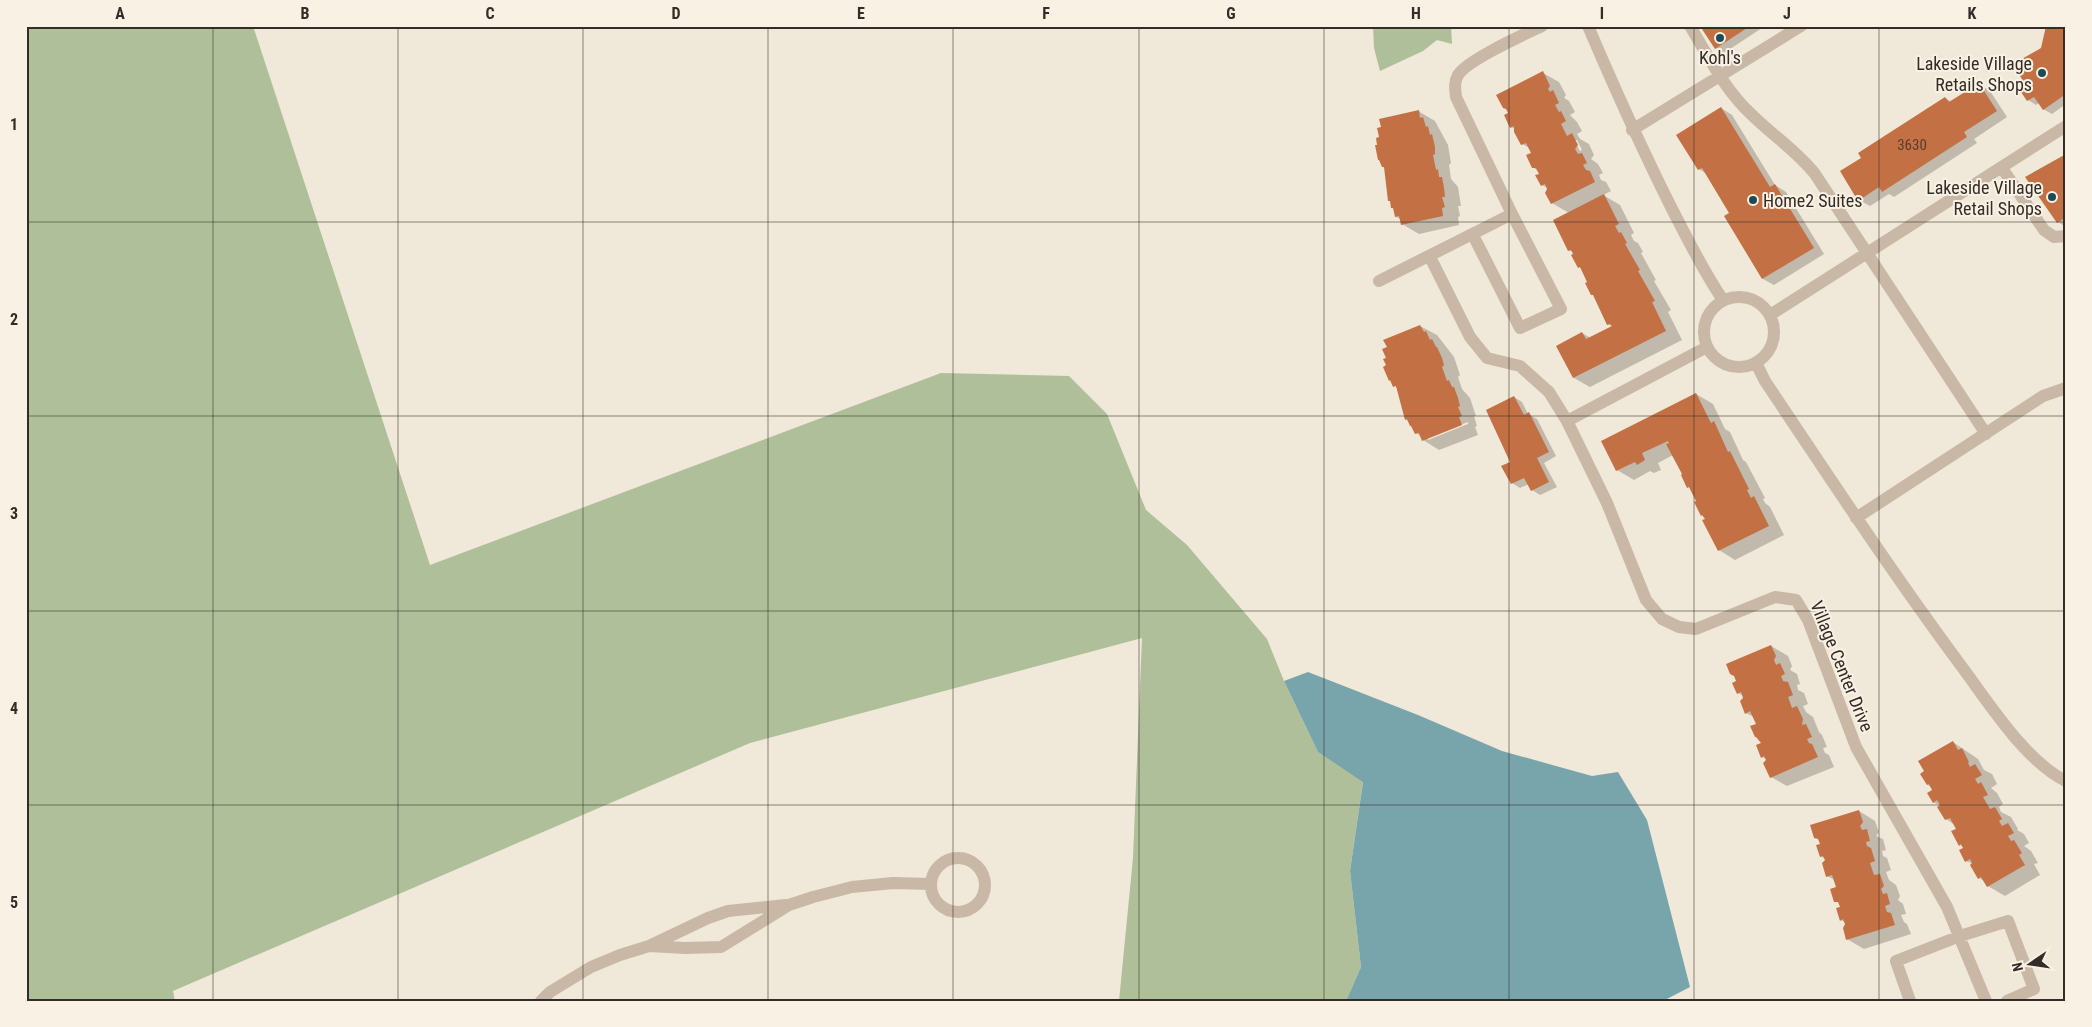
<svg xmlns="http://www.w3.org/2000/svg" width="2092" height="1027" viewBox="0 0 2092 1027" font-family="'Roboto Condensed',sans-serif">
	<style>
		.green { fill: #aebf99 }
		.water { fill: #78a5ac }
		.shadow { fill: #0003; fill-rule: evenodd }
		.building { fill: #c37044 }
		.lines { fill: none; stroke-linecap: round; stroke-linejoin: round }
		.minor { stroke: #c8b8a5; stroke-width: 12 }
		.grid { fill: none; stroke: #342c26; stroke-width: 1; stroke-opacity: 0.55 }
		.poi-dot { fill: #1d4a54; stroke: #f8f1e4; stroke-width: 2 }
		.labels { text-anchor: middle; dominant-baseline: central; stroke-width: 4; stroke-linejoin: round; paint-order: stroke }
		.number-label { font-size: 15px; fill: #583d2e }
		.poi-label { font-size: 18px; fill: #342c26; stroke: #f8f1e4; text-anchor: end }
		.street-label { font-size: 18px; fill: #342c26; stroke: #f8f1e4 }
		.neatline { fill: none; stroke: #342c26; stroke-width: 2 }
		.grid-label { font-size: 16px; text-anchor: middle; font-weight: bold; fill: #342c26 }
	</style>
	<rect width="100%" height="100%" fill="#f0e8d8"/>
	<path class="green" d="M26,26h227l177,539 511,-192 128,3 38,38 39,96 41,35 80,94 17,42 34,71 45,29 -13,90 11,96 -15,34h-227l14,-143 9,-220 -392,105 -577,248 2,10h-149z
		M1373,26h78l1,18 -15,-4 -14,11 -43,20 -6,-23z"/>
	<path class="water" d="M1308,672l110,43 84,36 90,25 26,-4 29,48 43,167 -27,14h-317l15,-34 -11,-96 13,-89 -45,-30 -34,-71z"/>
	<path class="shadow" d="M1702,26h63l-41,27 -8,-5z
		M2066,26v78l-14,10 -9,-5 -4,-6 -3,2 -8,-5 -3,-18 17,-33z
		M1543,73l16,9 7,13 -2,3 5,3 6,11 -5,3 7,7 5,9 -5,3 3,5 9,5 5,11 -3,4 7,5 5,9 -4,2 2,5 5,2 5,9 -8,4 17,10 14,28 -3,2 3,6 4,2 5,9 -2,1 15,27 -2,1 17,29 -3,2 14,28 -92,47 -16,-9 8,-45 9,5 22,-11 -5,-3 -25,-55 -4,-2 -6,-15 -4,-2v-37l-17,-10 -3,-14 -7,-4 -1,-11 -8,-7v-13l-2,-5 -9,-5 -7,-15 -4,-2 -1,-14zM1574,140h3l5,10 -2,1z
		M1979,84l11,7 17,26 -33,22 3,4 -83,54 -5,-3 -19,12 -11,-6 86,-102 7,4z
		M1721,108l11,7 43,70 11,7 38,62 -50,31 -11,-6 -37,-63 5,-3 -24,-39 -8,-5z
		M1418,111l17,10 13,24 3,18 -2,2 2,14 7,8 3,19h-3l2,10 -2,1 1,8 -40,9 -17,-10 -1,-5 -5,-2 -1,-8 -6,-9 -4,-32 -2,-1z
		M2066,155v72l-8,-5z
		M1420,326l17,9 17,22 6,18 -2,2 4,12 8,9 6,18h-2l3,10 -2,1 3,8 -39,15 -16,-10 -17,-21 -9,-31 -7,-8 -3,-14v-8zM1468,422v2l-40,16v-3z
		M1696,394l17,10 12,25 5,3 13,28 3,2 19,36 -2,1 2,4 5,4 14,28 -49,25 -16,-10 -13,-30 -33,-65 -15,8 3,7 -7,3 -4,-2 -16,9 -17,-10z
		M1514,397l8,5 6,12 9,5 19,37 -12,7 13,24 -17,8 -8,-5 -3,-6 -9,4 -8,-5z
		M1771,646l17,10 4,10 -2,4 7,4 3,10 -3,1 1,5 6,3 4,11 -5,2 3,6 7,5 6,15 3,3 5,12 -4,1 2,5 4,2 5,12 -47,19 -16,-9 -3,-17 -6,-3v-13l-5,-20 -3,-7 -8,-4 -2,-17 -6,-3z
		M1953,742l25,17 6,11 8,4 5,10 -6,4 6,5 6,11 -4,3 2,5 10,5 7,12 -1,1 7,4 5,9 -5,3 7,5 7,12 -4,1 6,11 -35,21 -17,-10 -3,-5 -6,-3 -6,-14 -7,-3 -1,-13 -5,-3 -5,-20 -9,-6 -5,-13 -8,-4 1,-12 -7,-6z
		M1859,811l16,10 4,11 -3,4 7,3 3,11 -4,1 1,5 4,2 4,12 -5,2 3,8 7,5 4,11 -2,4 5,4 3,10 -5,1 3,7 3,2 4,10 -47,15 -17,-10 -1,-16 -5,-3 -1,-17 -5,-2 2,-13 -2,-8 -8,-4 -2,-17 -4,-3v-11z"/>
	<path class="building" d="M1700,26h50l-35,23z
		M2046,26h20v68l-23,16 -9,-13 -7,4 -10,-15 6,-5 -10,-17 28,-16z
		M1543,71l7,15 -2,3 2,3 3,-2 6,13 -4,2 4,7 2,-1 5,10 -5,3 6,12 5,-3 6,12 -3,4 3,5 4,-1 5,10 -4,2 3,5 4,1 5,11 -44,22 -6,-11 2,-4 -2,-5 -4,2 -6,-11 4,-1 -3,-6h-4l-6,-13 5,-2 -5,-10 -5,2 -7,-13v-6l-4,2 -6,-13 4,-2 -2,-4 -3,-1 -7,-13z
		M1979,83l18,28 -33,21 3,5 -85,55 -3,-5 -21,14 -18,-30 21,-13 -3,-5 87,-56 4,5z
		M1721,107l49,80 5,-3 39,64 -52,31 -38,-63 5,-3 -27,-45 -4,2 -22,-35z
		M1419,110l1,8 3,-1 3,10 2,-1 2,9 2,-1 3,13v7l-2,1 3,15 2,-1 1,8h3l2,11 1,9h-3l3,10 -3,1 1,8 -42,9 -2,-9 -4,1 -2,-9h-2l-1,-7h-2l-4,-34h-2l-3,-7h-1l-3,-15h2l-1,-7 3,-1 -2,-9 4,-1 -2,-8z
		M2066,154v63l-9,6 -32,-46z
		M1604,194l15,30 -4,2 4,7 2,-1 6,11 -2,1 15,26 -2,1 17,30 -3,1 14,29 -93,47 -17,-32 26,-14 4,7 26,-13 -2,-2 -3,1 -14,-30h-2l-6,-12 2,-1 -7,-15 -2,1 -7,-13 2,-1 -2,-4 -3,1 -15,-31z
		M1420,325l4,7 2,-1 4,9 2,-1 4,8h1l5,11 2,7 -2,2 5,14 2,-1 3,7h2l4,11 2,8 -2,1 4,9 -3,1 3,8 -40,16 -3,-8 -4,1 -4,-8h-1l-3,-7 -2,1 -9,-34 -3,1 -3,-7 -1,1 -6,-14 3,-2 -3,-6 3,-1 -4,-9 5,-2 -4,-7z
		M1696,393l15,30 3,-2 14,31 2,-1 19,38 -2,1 4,8 3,-2 15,30 -51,25 -16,-31 3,-1 -3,-4 -1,1 -7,-14 2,-1 -7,-14 -2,1 -6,-13 1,-1 -16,-30 3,-1 -1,-2 -26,12 3,7 -8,5 -2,-3 -19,9 -15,-30z
		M1514,396l10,19 5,-3 20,40 -12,6 12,24 -18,9 -7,-13 -13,6 -10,-18 9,-4 -24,-52z
		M1771,645l5,11 -2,4 2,5 4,-2 5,11 -4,2 2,5 5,1 5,13 -5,2 4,11 5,-2 6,13 -1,6 4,-1 6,13 -5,2 2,4 3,1 6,13 -48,21 -7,-15 3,-3 -2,-4 -3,2 -5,-13 5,-2 -5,-6h-1l-5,-11 6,-2 -6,-13 -5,3 -5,-13 3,-3 -2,-6 -4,2 -5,-11 4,-2 -2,-5 -4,-2 -4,-10z
		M1953,741l5,9 4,-2 7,14 -1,1 2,4 5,-3 7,11 -7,4 3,5 3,-2 7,13 -5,2 7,12 5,-2 7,12 -3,2 3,5 6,-3 6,10 -6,3 3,5 3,-1 8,13 -3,2 6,10 -38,22 -6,-10 -3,2 -8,-14 2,-2 -2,-4 -5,3 -6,-12 4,-2 -2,-4 -2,2 -8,-15 5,-2 -6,-11 -5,2 -8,-13 3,-2 -3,-5 -4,3 -6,-10 5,-3 -3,-6 -2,1 -7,-11 4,-3 -6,-10z
		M1859,810l4,12 -3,4 2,4 5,-1 3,12 -4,1 1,4 4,2 4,13 -5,2 4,12 6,-1 4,12 -3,3 2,5 4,-1 3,11 -5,2 2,6 4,1 4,12 -49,15 -3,-12 2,-4 -2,-5 -3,2 -4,-13 4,-1 -2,-5h-4l-4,-13 6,-2 -4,-12 -6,2 -4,-14 3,-3 -2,-4 -3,1 -4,-12 4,-1 -2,-5 -4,-1 -4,-13z"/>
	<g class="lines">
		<path class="minor" d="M1588,26c26,61 53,121 83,181 16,31 32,64 52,93
			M1690,26c18,30 35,64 61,88 21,21 46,37 64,60l171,260
			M1632,130l169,-104
			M2002,168l42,62 10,7 12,-1
			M1473,235l47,93 41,-19 -49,-95 -56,-117c-1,-8 -2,-15 2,-22 9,-15 67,-41 84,-49
			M1430,257l40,80 17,21 33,8 29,26 18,29 40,82 39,97 16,19 17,8 17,2 79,-32 21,3 12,20 48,127 91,160 39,94
			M1379,281l133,-67
			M1704 332a35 35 0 1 1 70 0a35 35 0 1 1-70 0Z
			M1770,315l296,-189
			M1756,363l9,18c64,96 128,193 197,286 27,36 64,95 104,114
			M1567,421l140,-74
			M1856,518l187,-122 23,-8
			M931 885a27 27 0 1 1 54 0a27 27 0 1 1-54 0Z
			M649,946l59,-28 20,-7 58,-6
			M541,1001l9,-9 41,-25 29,-12 29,-9 36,2 36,-1 68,-42 24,-8 39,-10 41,-4 38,1
			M1910,1001l-14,-40 64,-25 48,-15 26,68 -27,12"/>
	</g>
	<path class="grid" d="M213,26v975M398,26v975M583,26v975M768,26v975M953,26v975M1139,26v975M1324,26v975M1509,26v975M1694,26v975M1879,26v975M26,222h2040M26,416h2040M26,611h2040M26,805h2040"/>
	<g class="poi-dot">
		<circle cx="1720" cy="38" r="5"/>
		<circle cx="2042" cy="73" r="5"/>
		<circle cx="2052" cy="197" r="5"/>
		<circle cx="1753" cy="200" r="5"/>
	</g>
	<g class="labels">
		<g class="number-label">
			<text x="1912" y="145">3630</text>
		</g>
		<g class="poi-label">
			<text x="1720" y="57" text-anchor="middle">Kohl's</text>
			<text x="2032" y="63">Lakeside Village<tspan x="2032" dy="21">Retails Shops</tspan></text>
			<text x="2042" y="187">Lakeside Village<tspan x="2042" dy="21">Retail Shops</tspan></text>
			<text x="1763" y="200" text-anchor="start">Home2 Suites</text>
		</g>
		<g class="street-label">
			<text transform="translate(1842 666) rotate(68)">Village Center Drive</text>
		</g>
	</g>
	<rect width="2092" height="1027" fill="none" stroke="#f8f1e4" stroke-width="55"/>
	<g transform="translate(2030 964) rotate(257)" stroke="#f8f1e4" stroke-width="4" paint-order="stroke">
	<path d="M0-4L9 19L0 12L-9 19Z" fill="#342c26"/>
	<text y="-8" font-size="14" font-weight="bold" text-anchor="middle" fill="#342c26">N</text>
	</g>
	<rect x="28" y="28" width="2036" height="972" class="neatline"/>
	<g class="grid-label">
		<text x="120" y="19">A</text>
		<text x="305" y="19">B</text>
		<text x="490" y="19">C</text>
		<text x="676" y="19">D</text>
		<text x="861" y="19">E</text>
		<text x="1046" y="19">F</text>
		<text x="1231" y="19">G</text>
		<text x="1416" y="19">H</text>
		<text x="1602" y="19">I</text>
		<text x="1787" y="19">J</text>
		<text x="1972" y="19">K</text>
		<text x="14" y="130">1</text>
		<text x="14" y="325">2</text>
		<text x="14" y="519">3</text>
		<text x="14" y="714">4</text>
		<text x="14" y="908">5</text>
	</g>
</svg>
